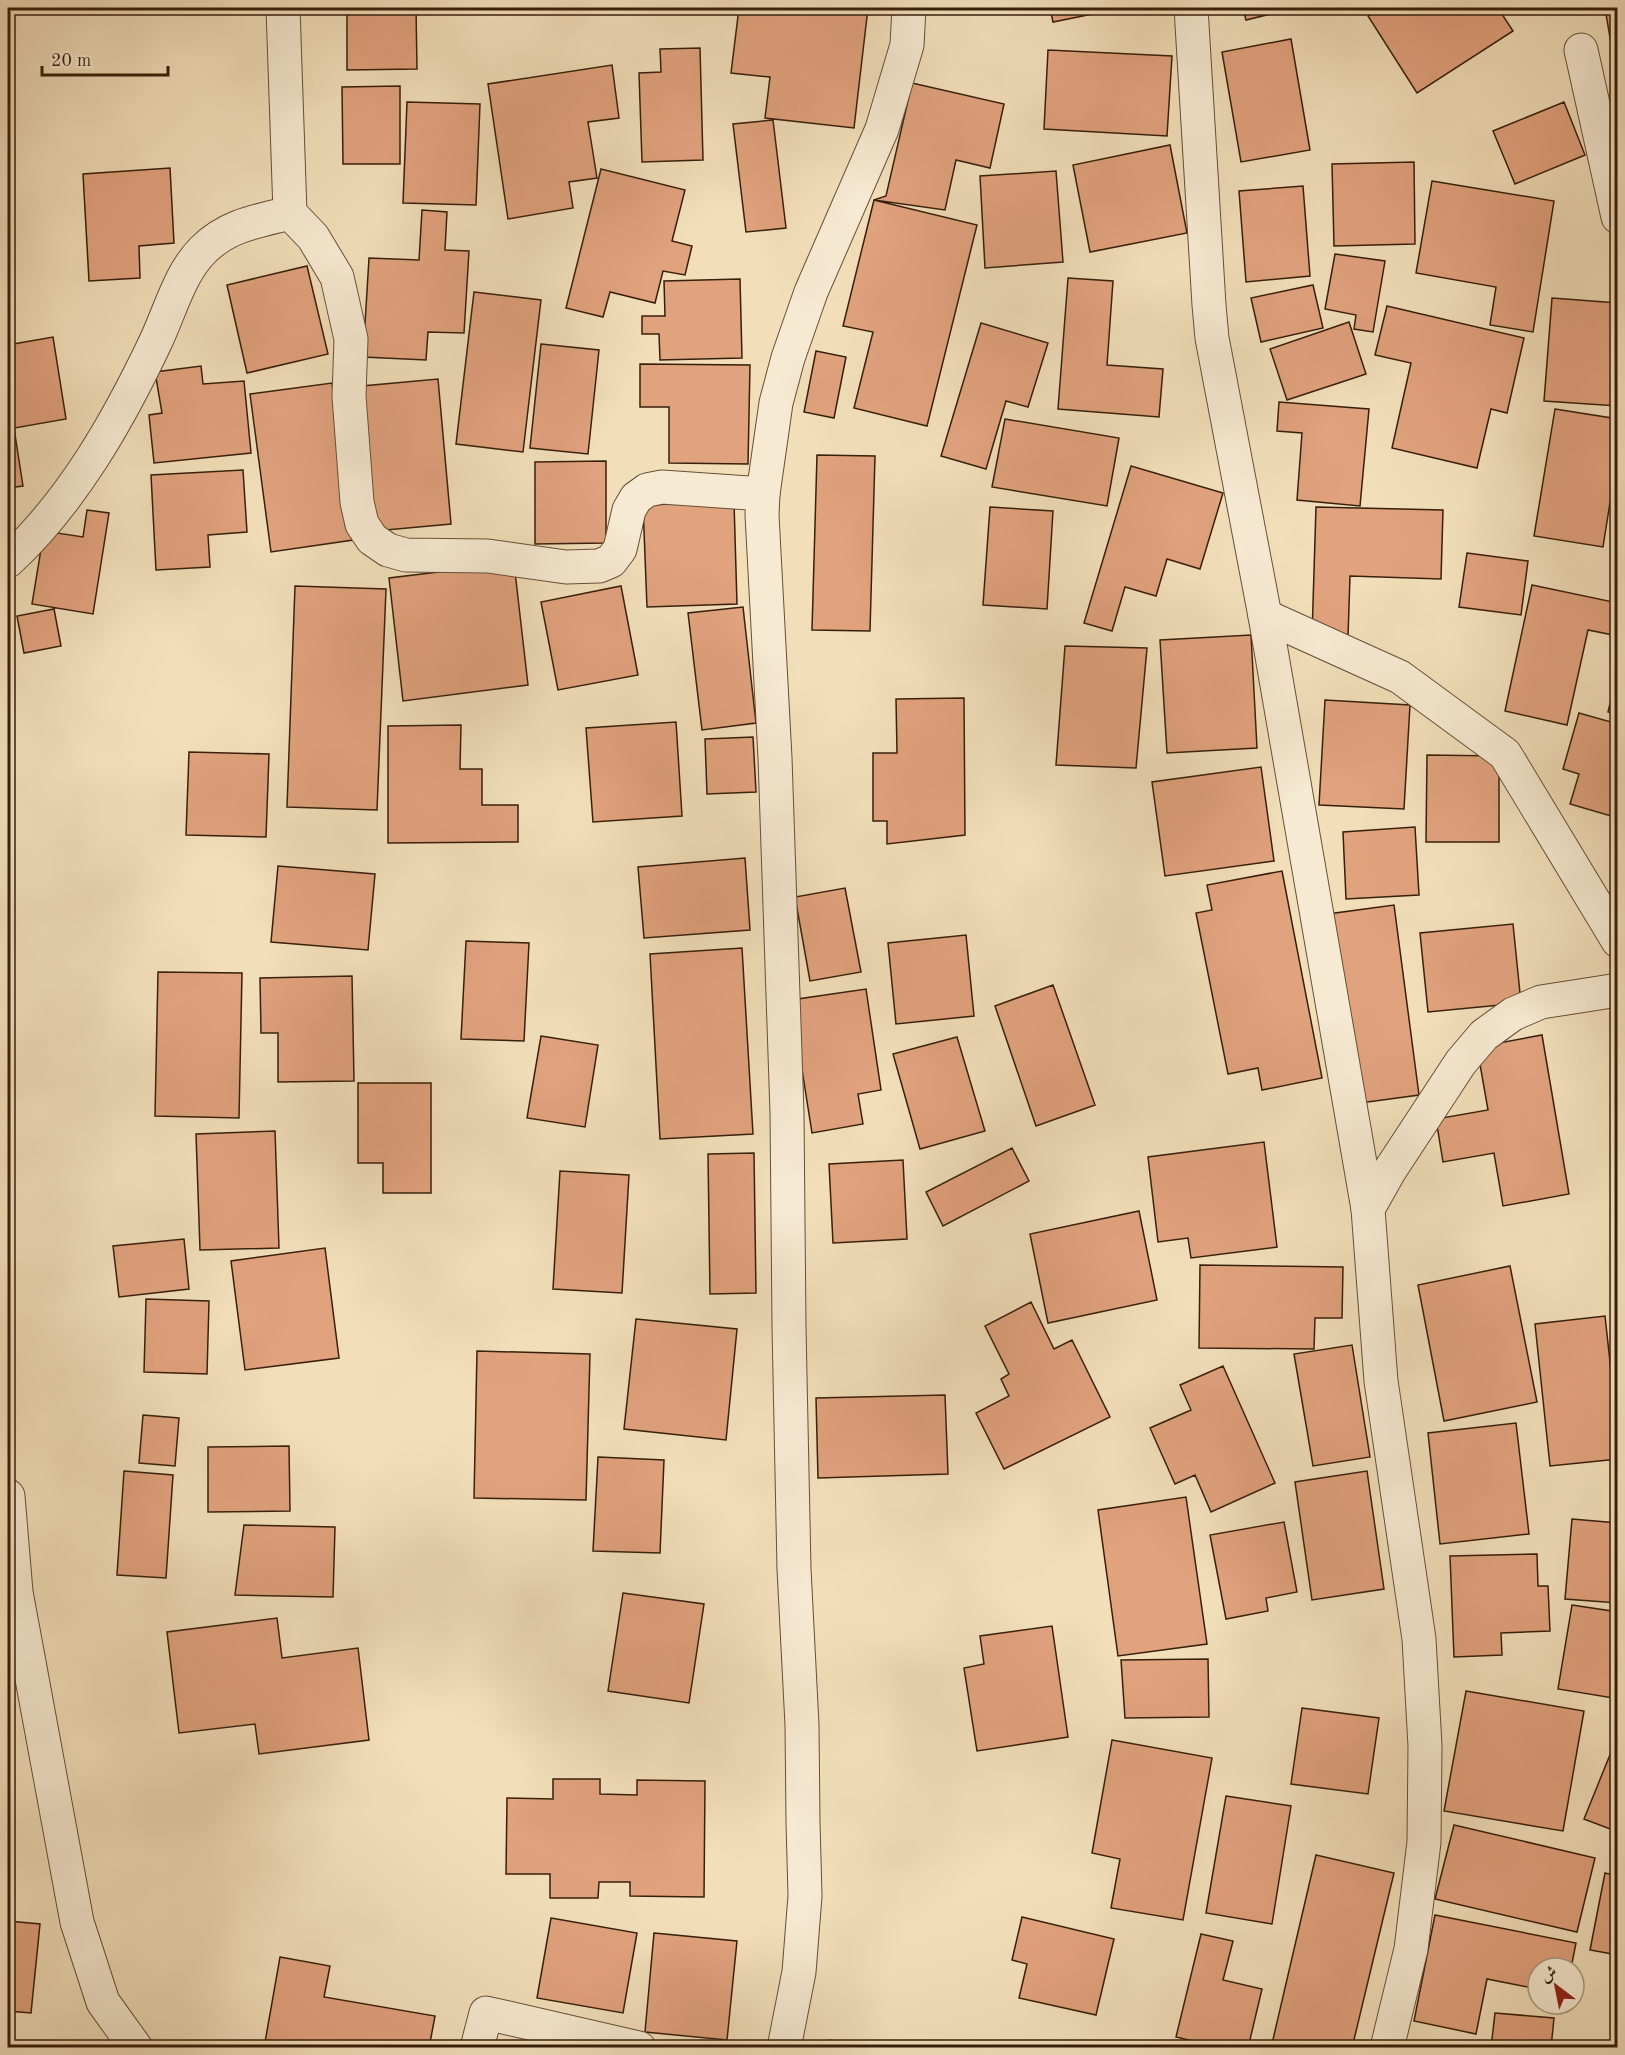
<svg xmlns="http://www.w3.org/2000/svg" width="1625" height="2055" viewBox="0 0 1625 2055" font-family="'Old Standard TT',Amiri,serif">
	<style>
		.building { fill: #e1a27e; stroke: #371f0a; stroke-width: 1.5 }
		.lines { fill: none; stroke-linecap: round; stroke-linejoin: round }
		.minor-casing { stroke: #664f36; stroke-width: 35 }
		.tertiary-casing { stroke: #664f36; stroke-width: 35 }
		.minor { stroke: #f7ead2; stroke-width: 33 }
		.tertiary { stroke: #f7ead2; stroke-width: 33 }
	</style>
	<rect width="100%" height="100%" fill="#f2dfba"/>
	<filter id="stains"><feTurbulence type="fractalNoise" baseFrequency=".00333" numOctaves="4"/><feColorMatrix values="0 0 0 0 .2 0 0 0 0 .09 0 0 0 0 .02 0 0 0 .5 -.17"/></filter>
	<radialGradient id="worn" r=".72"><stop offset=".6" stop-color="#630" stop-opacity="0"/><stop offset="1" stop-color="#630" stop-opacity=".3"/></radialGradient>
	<path class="building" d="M347,8h69l1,61 -70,1z
		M578,8h64v4z
		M739,8h129l-14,120 -89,-10 5,-41 -39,-4z
		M1050,8h72l-69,14z
		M1243,8h52l-49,12z
		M1382,8h116l15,23 -96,62 -49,-77z
		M1605,8h13v77z
		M1291,39l19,111 -69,12 -19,-110z
		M700,48l3,112 -61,2 -3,-89 22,-1 -1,-23z
		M1048,50l124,6 -5,80 -123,-7z
		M612,65l7,53 -31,4 9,56 -28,4 4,26 -65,11 -20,-135z
		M912,83l92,21 -14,64 -34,-8 -11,50 -71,-10 12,-4z
		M400,86v78h-57l-1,-77z
		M407,102l73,2 -4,101 -73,-2z
		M1564,102l21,53 -70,29 -22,-53z
		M773,120l13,108 -40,4 -13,-108z
		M1170,145l17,88 -97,19 -17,-87z
		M1414,162l1,82 -81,2 -2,-82z
		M170,168l4,75 -35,3 1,32 -51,3 -6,-107z
		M601,169l84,21 -13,51 20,5 -7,29 -22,-4 -8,32 -45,-11 -7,25 -37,-9z
		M1056,171l7,91 -78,6 -5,-92z
		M1432,181l122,20 -21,131 -43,-7 6,-38 -80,-14z
		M1303,186l7,90 -64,6 -7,-91z
		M874,200l103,25 -50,201 -73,-18 19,-76 -30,-6z
		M422,210l25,2 -2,38 24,1 -5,82 -36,-1 -2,28 -63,-3 6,-99 50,2z
		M1335,254l50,7 -12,71 -19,-3 2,-14 -31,-6z
		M307,266l21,88 -81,19 -20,-88z
		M1068,278l45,3 -6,84 56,4 -4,48 -101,-8z
		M740,279l2,79 -82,2 -1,-26h-17v-18h23l-1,-35z
		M1313,285l10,43 -62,14 -10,-44z
		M474,292l67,8 -18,152 -67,-8z
		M1552,298l66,5v103l-74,-5z
		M1387,306l137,32 -17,75 -16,-4 -14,59 -85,-20 19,-85 -36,-8z
		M1349,322l17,52 -79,26 -17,-51z
		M981,323l67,20 -20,64 -22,-6 -20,68 -45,-13z
		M53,337l13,82 -52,9 9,58 -15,2v-143z
		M541,344l58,6 -11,104 -58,-6z
		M816,351l30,6 -12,61 -30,-6z
		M640,364l110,1 -2,99 -79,-1v-56h-29z
		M201,366l2,18 41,-3 7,72 -97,10 -5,-48 13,-2 -7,-41z
		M438,379l13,145 -76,7 -13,-145z
		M332,383l21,157 -82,12 -21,-158z
		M1279,402l90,7 -9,97 -63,-6 5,-67 -25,-2z
		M1555,409l63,10v78l-7,-1 -8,51 -69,-11z
		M1005,419l114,19 -12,68 -115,-19z
		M817,455l58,1 -5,175 -58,-1z
		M606,461v82l-71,1v-82z
		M1131,466l92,27 -23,76 -33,-10 -11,37 -31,-9 -13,44 -28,-8z
		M243,470l4,62 -39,3 2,32 -54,3 -5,-95z
		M734,502l3,102 -90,3 -4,-102z
		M990,507l63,4 -6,98 -64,-4z
		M1316,507l127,3 -2,69 -91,-3 -2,61 -36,-1z
		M87,510l22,3 -16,101 -61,-10 12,-73 39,6z
		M1467,553l61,8 -7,54 -62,-8z
		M514,563l14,122 -125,16 -14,-123z
		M1532,585l86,18v33l-30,-6 -21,95 -62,-14z
		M295,586l91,3 -9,221 -90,-3z
		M621,586l17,89 -80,15 -17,-88z
		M743,607l13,116 -54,7 -14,-117z
		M54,609l7,37 -37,7 -7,-37z
		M1251,635l6,113 -90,5 -7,-113z
		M1065,646l82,2 -11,120 -80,-3z
		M1618,671v43l-10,-2z
		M964,698l1,137 -78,9v-23h-14v-68h24l-1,-54z
		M1325,700l85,5 -6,104 -85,-4z
		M1579,713l39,11v94l-48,-14 9,-30 -16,-5z
		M676,722l6,94 -89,6 -7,-94z
		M461,725l-1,44h22v36h36v37l-130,1v-117z
		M753,737l3,55 -49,2 -2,-55z
		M189,752l80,2 -3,83 -80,-2z
		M1427,755l72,1v86h-73z
		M1261,767l13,94 -109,15 -13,-94z
		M1415,827l4,68 -73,4 -3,-67z
		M745,858l5,72 -106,8 -6,-71z
		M278,866l97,8 -7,76 -97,-8z
		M1282,871l40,207 -60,12 -4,-22 -30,6 -32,-161 16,-3 -5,-25z
		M845,888l16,84 -51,9 -15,-84z
		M1394,905l25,190 -66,9 -25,-190z
		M1513,924l8,79 -93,9 -8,-79z
		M966,935l8,81 -78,8 -8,-81z
		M466,941l63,2 -5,98 -63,-2z
		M742,948l11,186 -93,5 -10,-185z
		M158,972l84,1 -3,145 -84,-2z
		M352,976l2,105 -76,1v-49h-17l-1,-55z
		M1053,985l42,120 -59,21 -41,-120z
		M866,989l15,101 -23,4 5,30 -51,9 -21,-133z
		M1542,1035l27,159 -66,12 -9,-53 -51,9 -7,-43 52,-9 -11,-63z
		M541,1036l57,9 -13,82 -58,-9z
		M957,1037l28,94 -65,18 -27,-95z
		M358,1083h73v110h-48v-30h-25z
		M275,1131l4,117 -79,2 -4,-116z
		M1264,1142l13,105 -86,11 -3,-20 -30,4 -10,-85z
		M1012,1148l17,33 -86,45 -17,-34z
		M754,1153l2,140 -46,1 -2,-140z
		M903,1160l4,79 -74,4 -4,-79z
		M560,1171l69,4 -7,118 -69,-4z
		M1139,1211l18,89 -109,23 -18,-89z
		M184,1239l5,50 -70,8 -6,-51z
		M325,1248l14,110 -94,12 -14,-109z
		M1200,1265l143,2 -1,51h-27l-1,31 -115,-1z
		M1510,1266l27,136 -93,19 -26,-136z
		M146,1299l63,2 -2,73 -63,-2z
		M1031,1302l23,47 18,-9 38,77 -106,52 -28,-56 33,-17 -8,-17 8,-5 -24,-48z
		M1605,1316l13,119v24l-68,7 -15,-142z
		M636,1319l101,10 -11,111 -102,-11z
		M1352,1345l18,112 -57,9 -19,-112z
		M477,1351l113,3 -4,146 -112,-2z
		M1223,1366l52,117 -64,29 -16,-37 -20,9 -25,-56 41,-18 -11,-25z
		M945,1395l3,79 -130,4 -2,-80z
		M143,1415l36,3 -4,48 -36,-3z
		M1516,1423l13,111 -89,10 -12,-111z
		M289,1446l1,65 -82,1v-65z
		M598,1457l66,3 -4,93 -67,-2z
		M124,1471l49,4 -7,103 -49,-3z
		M1367,1471l17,118 -72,11 -17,-118z
		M1186,1497l21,147 -89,12 -20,-146z
		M1572,1519l46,4v80l-53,-4z
		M1284,1522l13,70 -31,6 2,13 -42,8 -16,-84z
		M244,1525l91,2 -2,70 -98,-2z
		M1537,1554l1,32h10l2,45 -49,2 1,22 -48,2 -4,-101z
		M623,1593l81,11 -15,99 -81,-12z
		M1572,1605l46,7v59l-5,27 -55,-9z
		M277,1618l5,40 76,-10 11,92 -110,14 -4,-30 -76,9 -12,-101z
		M1052,1626l16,111 -91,14 -13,-83 20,-4 -4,-28z
		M1208,1659l1,58 -84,1 -4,-58z
		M1466,1691l118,20 -21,120 -119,-20z
		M1302,1708l77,10 -11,76 -77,-10z
		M1618,1735v97l-34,-13z
		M1112,1740l100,18 -29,162 -72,-12 9,-49 -28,-6z
		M553,1779h47v15l37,1v-15l68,1 -1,116 -74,-1v-14h-31l-1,16h-48v-24h-44l1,-76 46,1z
		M1226,1796l65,10 -19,118 -66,-11z
		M1454,1825l141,33 -18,74 -142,-33z
		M1316,1855l78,18 -42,175h-81z
		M1605,1873l13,3v79l-28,-5z
		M1435,1915l141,28 -5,25h-33v21l-51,-10 -11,55 -62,-13z
		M1022,1917l92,22 -18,76 -77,-17 8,-34 -15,-4z
		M551,1918l86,15 -14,80 -86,-15z
		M8,1921l32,3 -9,89 -23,-2z
		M654,1933l83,8 -10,99 -82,-8z
		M1201,1934l32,7 -10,39 39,9 -14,59h-26l-46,-11z
		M280,1957l50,9 -6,31 111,19 -6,32h-165z
		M1495,2013l59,5 -3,30h-60z
		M830,2040l32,8h-34z"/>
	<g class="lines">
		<g class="minor-casing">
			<path id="minor" d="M283,8l7,205
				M1581,50l37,167
				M8,561c64,-59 110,-140 147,-218 15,-31 24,-69 48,-93 25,-25 55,-29 87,-37l23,24 24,40 14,62 -2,57 8,106 5,22 10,15 16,11 18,5 82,1 78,11 33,-1 12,-5 9,-12 9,-39 7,-12 11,-8 15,-3 101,7
				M1265,616l135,61 105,77 113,187
				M1368,1209l22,-39 71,-108 23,-27 29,-21 28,-12 77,-12
				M8,1496l8,96 61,330 26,80 33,46
				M477,2048l9,-35 153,35"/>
		</g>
		<g class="tertiary-casing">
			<path id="tertiary" d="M1191,8l18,297 3,33 53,278 103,593 13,172 38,258 6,107 -1,96 -13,107 -24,99
				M784,2048l15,-76 6,-76 -2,-74 -1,-97 -8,-156 -5,-242 -2,-214 -12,-355 -13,-243 1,-21 13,-91 12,-45 23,-66 71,-163 25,-84 2,-37"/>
		</g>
		<use href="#minor" class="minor"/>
		<use href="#tertiary" class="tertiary"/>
	</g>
	<rect width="1625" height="2055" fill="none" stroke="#f2dfba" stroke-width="30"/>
	<rect x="9" y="9" width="1607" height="2037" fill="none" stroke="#371f0a" stroke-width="3"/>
	<rect x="15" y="15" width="1595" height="2025" fill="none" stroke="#371f0a" stroke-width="1.5"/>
	<g transform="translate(1556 1986) rotate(328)"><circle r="28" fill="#f7ead2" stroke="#aa9982" stroke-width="1.5"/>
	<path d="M0-4.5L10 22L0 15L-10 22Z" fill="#8f2418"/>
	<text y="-9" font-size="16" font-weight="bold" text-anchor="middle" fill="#371f0a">ش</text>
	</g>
	<path d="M42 66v9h126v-9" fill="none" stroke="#371f0a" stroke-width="3"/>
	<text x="51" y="66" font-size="18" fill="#371f0a" stroke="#f7ead2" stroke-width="4.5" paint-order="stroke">20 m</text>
	<rect width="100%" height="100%" filter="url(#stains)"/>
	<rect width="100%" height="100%" fill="url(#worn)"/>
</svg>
